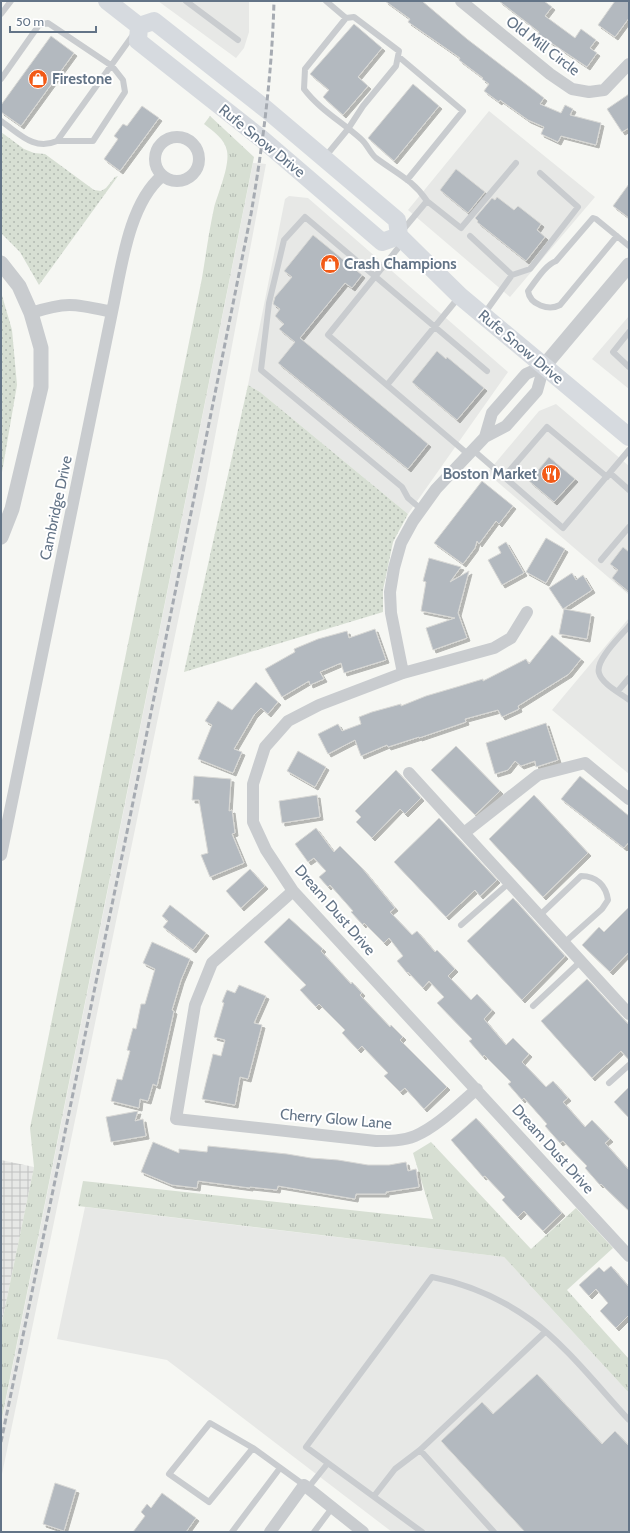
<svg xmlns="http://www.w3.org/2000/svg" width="630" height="1533" viewBox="0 0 630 1533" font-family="Cabin,sans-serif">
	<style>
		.built { fill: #e7e8e6 }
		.industrial { fill: url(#industrial-grid) }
		.grass { fill: url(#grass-dots) }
		.park { fill: url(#park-tufts) }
		.building { fill: #b3b9bf; stroke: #d8d8d5; filter: url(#shadow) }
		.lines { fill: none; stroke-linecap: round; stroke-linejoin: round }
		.service { stroke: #c9cccf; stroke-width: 6 }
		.minor { stroke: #c9cccf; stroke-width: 12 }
		.tertiary { stroke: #c9cccf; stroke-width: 15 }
		.secondary { stroke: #d6dadf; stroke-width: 18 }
		.rail { stroke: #a6abb2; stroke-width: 3; stroke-dasharray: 6 3; stroke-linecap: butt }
		.labels { text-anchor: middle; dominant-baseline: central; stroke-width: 4; stroke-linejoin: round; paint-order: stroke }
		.street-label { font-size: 15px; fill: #637487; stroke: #fff }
		.poi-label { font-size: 15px; font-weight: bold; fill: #637487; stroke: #fff; text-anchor: start }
	</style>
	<defs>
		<pattern id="industrial-grid" width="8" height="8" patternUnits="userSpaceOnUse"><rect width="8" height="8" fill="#e7e8e6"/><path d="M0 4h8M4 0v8" fill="none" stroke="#bfc1c0"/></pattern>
		<pattern id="grass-dots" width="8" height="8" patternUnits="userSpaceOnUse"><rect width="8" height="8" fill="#d7dfd3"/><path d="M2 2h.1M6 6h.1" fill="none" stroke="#b2b9b1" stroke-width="1.8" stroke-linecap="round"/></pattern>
		<pattern id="park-tufts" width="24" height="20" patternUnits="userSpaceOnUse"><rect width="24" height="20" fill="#d7dfd3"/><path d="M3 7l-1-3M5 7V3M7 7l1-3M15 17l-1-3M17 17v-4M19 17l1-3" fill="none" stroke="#b2b9b1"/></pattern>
		<filter id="shadow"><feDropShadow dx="3" dy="3" stdDeviation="0" flood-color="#0004"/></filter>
	</defs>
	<rect width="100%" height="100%" fill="#f6f7f3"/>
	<path class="built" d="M158,1h91v31l-5,16 -8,10z
		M489,111l106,86 -85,100 -102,-87z
		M253,163l13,1 -61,326 -204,989v-54z
		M289,196l19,2 200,174 -100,142 -148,-122 -12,-7 37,-186z
		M629,316v73l-37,-30z
		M556,404l73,62v129l-142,-122 52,-62z
		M629,618v156l-77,-64z
		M85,1207l419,50 125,136v139h-237l-225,-172 -110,-21z"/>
	<path class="industrial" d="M1,1160l33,7 -33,160z"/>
	<path class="grass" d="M1,132l23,17 10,4 11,1 49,36 7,1 5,-3 9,-11 3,-1 -79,109 -19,-33 -19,-19z
		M1,292l11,38 5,55 -16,93z
		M248,385l12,7 148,122 -15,28 -10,48v22l-199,60z"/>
	<path class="park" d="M210,116l44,41 -253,1266v-96l33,-160 -4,-39 172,-850c4,-24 7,-47 12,-70 4,-15 16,-42 13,-57 -2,-12 -14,-20 -23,-27z
		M431,1142l100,107 45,-41 37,40 -46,42 62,69v34l-125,-136 -426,-51 5,-25 350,38 -20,-66z"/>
	<path class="building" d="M385,1h37l45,38 77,59 -4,6 21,9 4,-8 8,4 -3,6 31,8 -5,22 -35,-9 -3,6 -17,-8 3,-7 -16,-7 -28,-20 -1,2 -15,-11 5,-7 -7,-5 1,-1 -24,-18 1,-2 -52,-36 2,-3z
		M499,1h45l8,6 -7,9 30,22 6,-9 15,11 -6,8 7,5 -10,14 -49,-33 1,-2z
		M615,1h14v17l-14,19 -17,-12z
		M354,24l28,24 -24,29 10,9 -25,29 -20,-18 6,-7 -19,-16z
		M51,36l23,17 -53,73 -20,-14v-7z
		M413,84l26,22 -45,55 -26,-23z
		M629,94v34l-7,4 -15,-23z
		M142,106l17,12 -39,53 -16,-12 14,-20 -4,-3 9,-12 4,2z
		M456,169l29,23 -17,21 -28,-23z
		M629,184v34l-16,-12z
		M497,197l17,13 4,-4 23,18 -4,6 8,7 -19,24 -49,-39 1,-1 -3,-3 17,-20 3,2z
		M313,235l49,40 -10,13 -7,-5 -45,55 128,106 -20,25 -130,-106 17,-21 -16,-13 5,-5 -9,-8 5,-7 -7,-5 2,-7 17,-20 -8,-6z
		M437,351l9,8 1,-2 37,31 -27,32 -45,-38z
		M549,457l26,22 -21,23 -25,-21z
		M482,481l31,25 -14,18 -3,-3 -17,23 -2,-3 -2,7 -12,16 -29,-21z
		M546,538l19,11 -19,34 -20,-11z
		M506,542l18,31 -22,12 -14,-25 13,-7 -3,-6z
		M623,547l6,5v40l-17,-14 6,-8 -8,-6z
		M429,558l32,9 -11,15 19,-11 -11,42 9,25 -34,12 -7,-22 29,-10 -34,-7 5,-29 -3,-1z
		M572,573l4,7 7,-5 9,15 -29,19 -14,-21z
		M564,609l27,5 -4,25 -28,-5z
		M375,629l11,31 -42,13 -3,-10 -21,9 4,7 -14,6 -1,-4 -27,16 -17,-28 30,-17 -1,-3 24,-10 29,-8 2,7z
		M552,635l29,24 -12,15 -51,32 1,3 -17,8 -4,-7 -33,9 1,3 -47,16v-1l-31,10 -1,-2 -26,11 -6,-16 -27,14 -10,-20 20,-10 4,7 19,-7 -2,-7 13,-5 29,-8v2l25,-10 34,-10 23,-7v2l43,-22 3,5z
		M256,682l22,20 -10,12 -7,-6 -7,7 -20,34 8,3 -9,21 -35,-14 14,-34 -7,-4 13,-20 14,9z
		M546,723l12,37 -22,7 -1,-6 -14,5 -6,-5 -7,9 -13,4 -9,-31z
		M456,746l44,45 -25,24 -44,-45z
		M298,751l28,16 -11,20 -28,-16z
		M396,770l25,28 -16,16 -5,-5 -28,29 -16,-16 5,-5 -6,-6z
		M194,776l37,3 -2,32 3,-1 3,23 -3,1 12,29 -34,14 -9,-22 7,-2 -9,-53h-7z
		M580,776l49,40v26l-5,6 -63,-49z
		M317,795l3,22 -38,6 -3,-22z
		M534,795l54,58 -45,44 -54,-58z
		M439,818l58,62 -17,16 -5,-6 -29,27 -52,-55z
		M316,828l18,24 6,-6 22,22 33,40 -5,4 22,23 5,-4 18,21 2,-2 18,19 -7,7 23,24 6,-6 15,16 -8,9 22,26 7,-7 16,16 -7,8 24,25 7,-6 15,17 -5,4 22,25 7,-7 18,19 -5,4 24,27v41l-28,-27 -1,1 -15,-17 2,-2 -24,-25 -3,2 -15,-17 2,-2 -23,-26 -2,2 -14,-16 3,-2 -27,-27 -1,2 -14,-16 3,-2 -35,-36 7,-6 -15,-16 -6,7 -15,-16 -1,1 -10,-12 6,-5 -14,-18 -5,5 -20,-20 -1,2 -12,-13 2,-1 -23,-26 -2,2 -9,-10 7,-6 -12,-13 -6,4 -13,-18z
		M250,869l15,17 -24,22 -15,-17z
		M513,898l52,58 -43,44 -55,-59z
		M170,905l36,28 -13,17 -30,-23 5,-6 -6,-5z
		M629,907v45l-19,20 -28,-27 17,-18 5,5z
		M289,918l34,31 -2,2 30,33 1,-2 10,11 -2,2 30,32 1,-2 12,12 -3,3 47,47 -23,22 -19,-21 -5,4 -16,-16 4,-3 -26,-27 -4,4 -16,-17 3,-3 -26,-26 -3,3 -16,-17 6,-5 -42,-43z
		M152,942l38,17 -9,21 -9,30 2,1 -17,75 -4,-2 -5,17 -8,-2 -1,9 -28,-7 6,-22 5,1 8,-29 -3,-1 6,-22 3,1 5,-25h4l10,-35 -12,-6z
		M587,979l42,46v35l-8,-9 -29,27 -51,-57z
		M239,985l27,11 -12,27 8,2 -14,54 -8,-2 -5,28 -33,-6 11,-45 8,2 4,-16 -11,-3 10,-34 -2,-1 5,-12 8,3z
		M629,1087v31l-15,-16z
		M138,1111l-3,10 8,-2 3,17 -35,6 -5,-25z
		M476,1118l86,95 -19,18 -19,-20 -6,6 -16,-17 3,-3 -20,-21 -2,1 -32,-37z
		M153,1142l26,11v-4l28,3 1,-6 79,8 24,4 27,2 30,5h21l17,-3 2,9 8,-2 3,18 -33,5v2h-30l-1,5 -77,-13 -1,4 -27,-3v1l-52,-7 -1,7 -25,-3 -31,-13z
		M611,1266l18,21v28l-13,13 -16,-17 8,-8 -12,-14 -7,7 -10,-11 20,-18 5,5z
		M537,1374l65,70 13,-13 14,15v86h-104l-84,-91 41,-39 11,12z
		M55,1483l21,7 -12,41 -21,-7z
		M162,1493l34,25 -10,14h-53l12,-16 -4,-4 6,-8 4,4z"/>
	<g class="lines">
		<path class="service" d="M186,1l52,39
			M326,1l20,17
			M1,14l10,-13
			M399,57l64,54 -56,69
			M1,79l38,-54 9,-2 64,43 11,14 2,12 -32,49h-36
			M1,121c19,13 33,30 56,20l76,-106
			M325,157l23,-28 15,-23 33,-40 3,-15 -45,-34 -8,1 -41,51 -1,20c15,20 38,33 57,50 6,5 9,14 15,19 20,15 37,22 51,43
			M402,231l25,-30 34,27 55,-65
			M470,236l42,39
			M617,236l-57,69c-11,6 -30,0 -32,-14 8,-10 16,-25 28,-30l37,-43 3,1 33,27
			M403,242l-75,93 141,120
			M484,314l28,-39 18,-6 48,-62 -38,-34
			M629,332l-16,20 16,15
			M387,385l72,-88
			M473,450l90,78 66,-78
			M610,473l19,17
			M504,477l43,-50 60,50
			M421,509l-13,-11 -6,-11 -141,-117 8,-67 15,-63 21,-23 182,154
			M601,560l28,-33
			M629,626c-8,10 -34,34 -30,47 3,11 21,20 30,27
			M618,691l11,-13
			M539,916l42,-40c16,0 25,10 27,24l-6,9 -38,34
			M461,925l48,-42
			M533,1006l48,-45
			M609,1083l20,-18
			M253,1448l-44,54 -40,-28 41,-51 43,25 51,37
			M420,1450l74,82
			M308,1488l20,-25
			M374,1496l21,-27 25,-19 125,-118
			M232,1532l48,-64
			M314,1532l18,-24
			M422,1532l-116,-85 126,-170c35,7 70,22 99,43 34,24 69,69 98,100"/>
		<path class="minor" d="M461,1l89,73 22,15 17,3 15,-2 25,-26
			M155 159a22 22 0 1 1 44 0a22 22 0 1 1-44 0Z
			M31,313c37,-12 44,-9 81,-1
			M485,437l7,-24 34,-39 18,-8
			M527,612l-16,26 -17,10 -91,25 -84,32 -31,16 -23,26 -12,37v38l13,28 27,41 336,365
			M403,673l-12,-60 -1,-21 4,-24 7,-25 12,-22 23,-32 49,-52 21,-11 31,-35 7,-25
			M409,773l220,241
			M464,833l74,-58 47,-12 44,36
			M1,855l111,-543c9,-41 16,-108 50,-136
			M293,891l-81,72 -17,42 -19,114 200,22c13,0 27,0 39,-5 23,-10 43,-31 62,-47
			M270,1532l34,-47 59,47"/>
		<path class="tertiary" d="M1,263l18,23 12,27 10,35v39l-29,122 -11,28
			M544,366l85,-101"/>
		<path class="secondary" d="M107,1l32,25
			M139,26l15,-5 113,89 130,110 2,16 61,60 169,141
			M139,26l-1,15 124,98 120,103 17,-6"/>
		<path class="rail" d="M1,1442l126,-610 124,-618c12,-70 21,-141 23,-213"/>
	</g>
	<defs>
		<g id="shop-disc" transform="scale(1)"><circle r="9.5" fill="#f25a17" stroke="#fff"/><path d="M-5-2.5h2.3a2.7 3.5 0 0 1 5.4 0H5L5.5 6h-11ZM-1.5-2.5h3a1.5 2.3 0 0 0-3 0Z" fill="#fff"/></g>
		<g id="restaurant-disc" transform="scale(1)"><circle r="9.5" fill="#f25a17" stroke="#fff"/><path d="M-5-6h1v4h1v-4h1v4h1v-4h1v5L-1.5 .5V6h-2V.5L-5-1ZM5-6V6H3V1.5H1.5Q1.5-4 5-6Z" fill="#fff"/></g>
	</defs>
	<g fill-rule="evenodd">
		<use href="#shop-disc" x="38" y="79"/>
		<use href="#shop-disc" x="330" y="264"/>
		<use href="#restaurant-disc" x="551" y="474"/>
	</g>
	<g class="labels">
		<g class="street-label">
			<text transform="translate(543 46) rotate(37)">Old Mill Circle</text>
			<text transform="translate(262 141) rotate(39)">Rufe Snow Drive</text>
			<text transform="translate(521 347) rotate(40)">Rufe Snow Drive</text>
			<text transform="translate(56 508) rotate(-78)">Cambridge Drive</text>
			<text transform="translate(335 910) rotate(49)">Dream Dust Drive</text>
			<text transform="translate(336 1119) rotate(5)">Cherry Glow Lane</text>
			<text transform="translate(553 1149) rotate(48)">Dream Dust Drive</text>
		</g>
		<g class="poi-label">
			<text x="52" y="79">Firestone</text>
			<text x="344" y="264">Crash Champions</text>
			<text x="537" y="474" text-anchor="end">Boston Market</text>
		</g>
	</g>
	<rect width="630" height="1533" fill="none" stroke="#637487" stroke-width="4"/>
	<path d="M10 26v6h86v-6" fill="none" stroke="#637487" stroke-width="2"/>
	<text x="16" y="26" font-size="12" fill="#637487" stroke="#ffffff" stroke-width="3" paint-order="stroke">50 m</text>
</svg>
